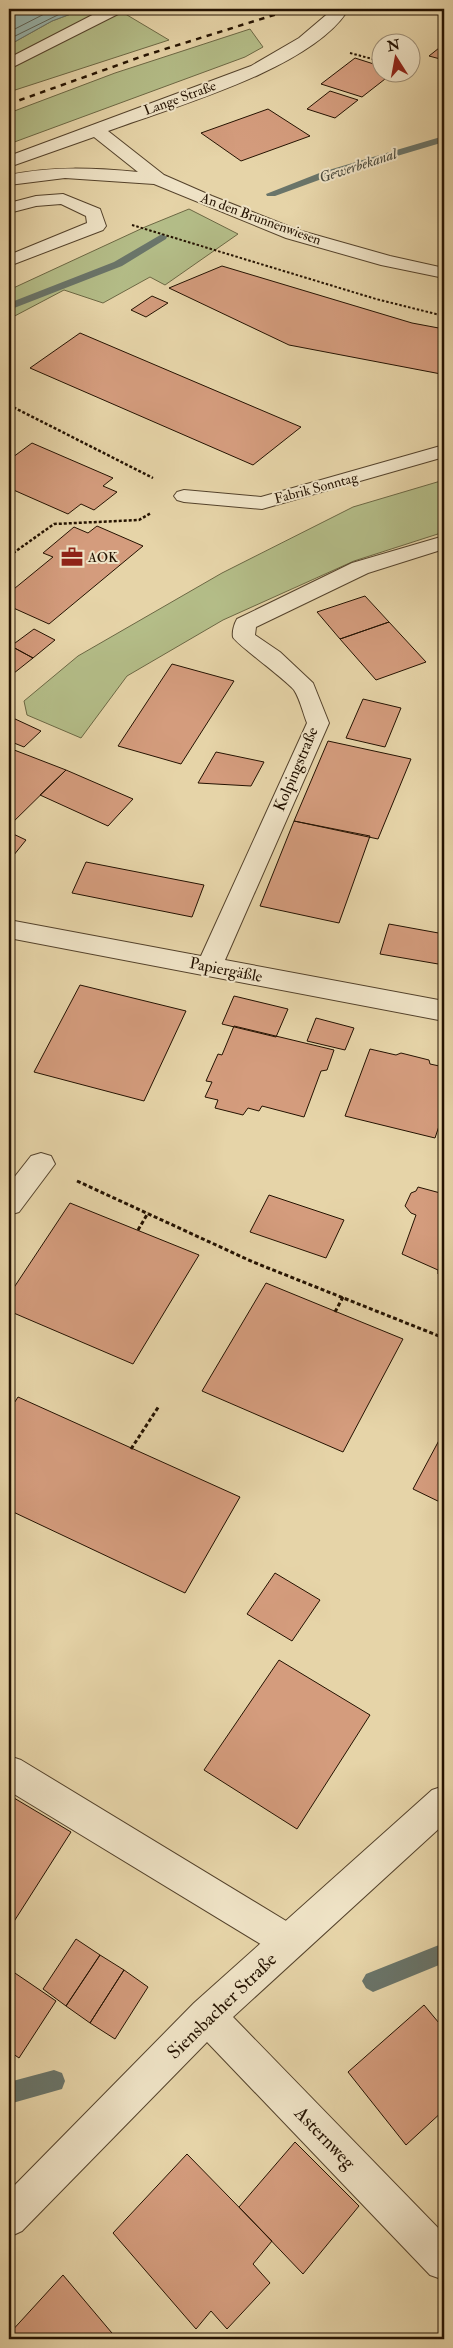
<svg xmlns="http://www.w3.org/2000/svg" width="453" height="2348" viewBox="0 0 453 2348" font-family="'IM FELL Double Pica',serif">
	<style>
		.green { fill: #b4bd88; stroke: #6c6844 }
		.water { fill: #99b7b0; stroke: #6a756a }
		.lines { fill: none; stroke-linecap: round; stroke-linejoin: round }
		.shore { stroke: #5e6458; stroke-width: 1 }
		.stream { fill: #6a756a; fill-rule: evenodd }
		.building { fill: #d49c7d; stroke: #241201 }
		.service-casing { stroke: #54422b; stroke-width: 2 }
		.minor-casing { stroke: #54422b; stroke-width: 2 }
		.tertiary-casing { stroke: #54422b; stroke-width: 2 }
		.path-far2 { stroke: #241201; stroke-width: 2; stroke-dasharray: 2.5 2; stroke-linecap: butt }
		.path-far1 { stroke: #241201; stroke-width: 2.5; stroke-dasharray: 3 2; stroke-linecap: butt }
		.path { stroke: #241201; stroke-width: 3; stroke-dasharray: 4 2.5; stroke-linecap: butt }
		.service { fill: #efe3c6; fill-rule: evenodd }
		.minor { fill: #efe3c6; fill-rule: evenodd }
		.tertiary { fill: #efe3c6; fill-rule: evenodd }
		.rail { stroke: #241201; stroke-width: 2.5; stroke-dasharray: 5.5 5.5; stroke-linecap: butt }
		.labels { text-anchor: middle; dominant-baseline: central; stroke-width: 4; stroke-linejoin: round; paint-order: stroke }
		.far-street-label { font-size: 14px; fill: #241201; stroke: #efe3c6 }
		.far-poi-label { font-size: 14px; fill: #241201; stroke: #efe3c6; text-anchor: start }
		.far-water-label { font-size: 15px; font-style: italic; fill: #4d4c3e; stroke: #efe3c6 }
		.street-label { font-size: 16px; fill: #241201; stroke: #efe3c6 }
		.near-street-label { font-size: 19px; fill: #241201; stroke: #efe3c6 }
	</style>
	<rect width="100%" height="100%" fill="#e6d4a8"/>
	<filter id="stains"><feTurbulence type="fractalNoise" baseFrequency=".004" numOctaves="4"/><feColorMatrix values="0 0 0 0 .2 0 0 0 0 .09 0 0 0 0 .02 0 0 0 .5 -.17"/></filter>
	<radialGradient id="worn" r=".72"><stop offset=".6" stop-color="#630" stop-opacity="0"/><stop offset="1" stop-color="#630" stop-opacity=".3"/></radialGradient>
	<path class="green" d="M84,9h33l52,31 -160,52v-47l43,-24z
		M250,29l13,18 -18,10 -236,87v-31l106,-40z
		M189,209l49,25 -73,51 -15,-8 -47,26 -39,-13 -55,29v-29l136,-63z
		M444,480v52l-90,29 -131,59 -96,56 -46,62 -54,-23 -3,-14 54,-45 144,-83 131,-66z"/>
	<path class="water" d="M9,9h75l-32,12 -43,24z"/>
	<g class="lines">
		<path class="shore" d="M9,32l45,-23
			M9,39l61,-30"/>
		<path class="stream" d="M444,136v6l-114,34 -55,20h-8l-1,-2 56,-22z
			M162,234l5,3 -1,2 -44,27 -113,44v-7l105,-41z
			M444,1943v20l-71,29 -7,-4 -4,-7 4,-7z
			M54,2070l8,3 3,8 -3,8 -53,15v-22z"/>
	</g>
	<path class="building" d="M444,44v16l-15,-4z
		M355,58l25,8v6h14l-32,25 -41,-13z
		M330,91l28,9 -23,18 -28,-9z
		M268,109l42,27 -69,25 -40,-28z
		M222,266l190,57 32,6v42l-3,3 -152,-29 -120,-57z
		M152,296l16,7 -22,14 -15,-7z
		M80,333l221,94 -48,38 -223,-97z
		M32,443l81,35 -10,8 14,6 -23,18 -13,-6 -13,10 -59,-26v-28z
		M97,526l46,20 -94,78 -40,-18v-13l44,-36 -10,-4 31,-26 14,6z
		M365,596l24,26 -49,17 -23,-27z
		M389,622l37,40 -50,18 -36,-41z
		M34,629l21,11 -22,18 -22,-12z
		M9,645l24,13 -24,19z
		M172,664l62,17 -53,83 -63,-18z
		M363,699l38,9 -16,39 -39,-9z
		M13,718l28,13 -17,16 -15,-6v-20z
		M328,741l83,18 -33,80 -84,-18z
		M9,748l57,22 -57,56z
		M216,752l48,10 -13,24 -53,-3z
		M66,770l67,29 -25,27 -68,-31z
		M294,821l76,15 -31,87 -79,-17z
		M9,832l17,8 -17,21z
		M86,862l118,23 -12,32 -120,-24z
		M389,924l55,10v31l-64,-11z
		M80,985l106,26 -42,90 -110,-29z
		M234,996l54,13 -12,28 -54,-13z
		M316,1018l38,10 -9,22 -38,-9z
		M234,1026l100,24 -7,20 -6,1 -17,46 -42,-11 -3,5 -11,-3 -5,7 -28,-7 3,-8 -13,-3 7,-15 -6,-1 12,-27 4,1z
		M370,1049l26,6 5,-2 28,7 1,4 14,3v44l-9,27 -90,-22z
		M418,1187l26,7v82l-6,-2v-4l-36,-16 14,-39 -5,-2 -6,-7 6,-13 5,-2z
		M269,1195l75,25 -18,38 -76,-26z
		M70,1203l129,52 -66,109 -124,-53v-16z
		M266,1283l137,56 -60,113 -141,-61z
		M18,1397l222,100 -55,96 -176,-83v-99z
		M444,1431v73l-31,-15z
		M275,1573l45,27 -28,41 -45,-27z
		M279,1660l91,55 -73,114 -93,-59z
		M9,1795l62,37 -58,91 -4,-2z
		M76,1939l24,16 -34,51 -23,-17z
		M100,1955l24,15 -34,53 -24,-17z
		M9,1969l47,32 -37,57 -10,-7z
		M124,1970l24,17 -33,52 -25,-16z
		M424,2005l20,24v81l-38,35 -58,-73z
		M295,2142l64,64 -56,68 -64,-67z
		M187,2154l85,87 -19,23 17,19 -43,46 -16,-18 -15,18 -83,-96z
		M63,2275l54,64h-108v-5z"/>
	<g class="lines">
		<g class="service-casing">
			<path id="service" d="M104,9h20l-2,3 -113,57v-11z
				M63,194l37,15 6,17 -3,4 -94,36v-11l78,-32 -1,-7 -25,-12 -25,2 -27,7v-10l27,-7z
				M41,1153l10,3 4,8 -36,48 -10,3v-31l22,-28z
				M9,1756l12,4 280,170 6,12 -6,12 -12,6 -12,-6 -268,-163z"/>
		</g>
		<g class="minor-casing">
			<path id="minor" d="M444,445v12l-182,52 -78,-7 -7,-2 -3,-4 3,-4 7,-2 77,7z
				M444,536v13l-76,24 -112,54 -1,8 25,17 33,31 16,40 -104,237 219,41v20l-435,-83v-18l192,36 106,-233c-4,-10 -7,-24 -13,-33 -8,-10 -60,-48 -61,-53 -1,-5 1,-13 4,-18l115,-56z
				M444,1786v38l-211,193 211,217v46l-14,-5 -223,-233 -185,189 -13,6v-46l185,-188 238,-213z"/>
		</g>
		<g class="tertiary-casing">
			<path id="tertiary" d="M340,9l6,4c-39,57 -173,94 -238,118l56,44 48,21 86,34 92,26 54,12v10l-63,-13 -95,-27 -132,-54 -89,-6 -56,7v-10c43,-9 85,-7 129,-3l-44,-35 -85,30v-11l242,-90 48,-28 33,-28z"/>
		</g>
		<path class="path-far2" d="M350,53l30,8
			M132,225l244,74 68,17"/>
		<path class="path-far1" d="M9,405l144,73
			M9,556l45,-32 85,-4 12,-7"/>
		<path class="path" d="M77,1181l176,81 191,76
			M138,1230l10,-17
			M335,1312l8,-15
			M131,1449l28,-43"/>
		<use href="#service" class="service"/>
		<use href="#minor" class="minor"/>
		<use href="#tertiary" class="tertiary"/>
		<path class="rail" d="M9,104l137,-49 147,-46"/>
	</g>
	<defs>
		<g id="office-bare" transform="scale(1.725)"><path d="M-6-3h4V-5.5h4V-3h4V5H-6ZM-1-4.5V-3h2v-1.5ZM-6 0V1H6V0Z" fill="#8f2418" stroke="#efe3c6" stroke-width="2.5" paint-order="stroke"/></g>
	</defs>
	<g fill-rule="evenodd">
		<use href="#office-bare" x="72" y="557"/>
	</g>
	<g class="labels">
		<g class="far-street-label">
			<text transform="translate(180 98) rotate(-20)">Lange Straße</text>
			<text transform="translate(261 219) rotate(20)">An den Brunnenwiesen</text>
			<text transform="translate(316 488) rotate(-15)">Fabrik Sonntag</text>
		</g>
		<g class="far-poi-label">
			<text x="88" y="557">AOK</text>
		</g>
		<g class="far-water-label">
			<text transform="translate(358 166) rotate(-18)">Gewerbekanal</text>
		</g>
		<g class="street-label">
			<text transform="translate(296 769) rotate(-67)">Kolpingstraße</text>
			<text transform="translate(226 970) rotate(11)">Papiergäßle</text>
		</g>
		<g class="near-street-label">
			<text transform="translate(222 2006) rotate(-44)">Siensbacher Straße</text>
			<text transform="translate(325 2138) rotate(46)">Asternweg</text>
		</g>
	</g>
	<rect width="453" height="2348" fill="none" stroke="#e6d4a8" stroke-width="30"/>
	<rect x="10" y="10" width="433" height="2328" fill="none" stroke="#241201" stroke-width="2.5"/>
	<rect x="15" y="15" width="423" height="2318" fill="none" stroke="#241201"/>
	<g transform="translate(396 58) rotate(349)"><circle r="24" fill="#efe3c6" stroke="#9e8f77"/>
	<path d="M0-4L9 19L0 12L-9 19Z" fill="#8f2418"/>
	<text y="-8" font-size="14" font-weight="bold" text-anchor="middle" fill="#241201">N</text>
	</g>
	<rect width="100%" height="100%" filter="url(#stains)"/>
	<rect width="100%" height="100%" fill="url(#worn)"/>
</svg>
